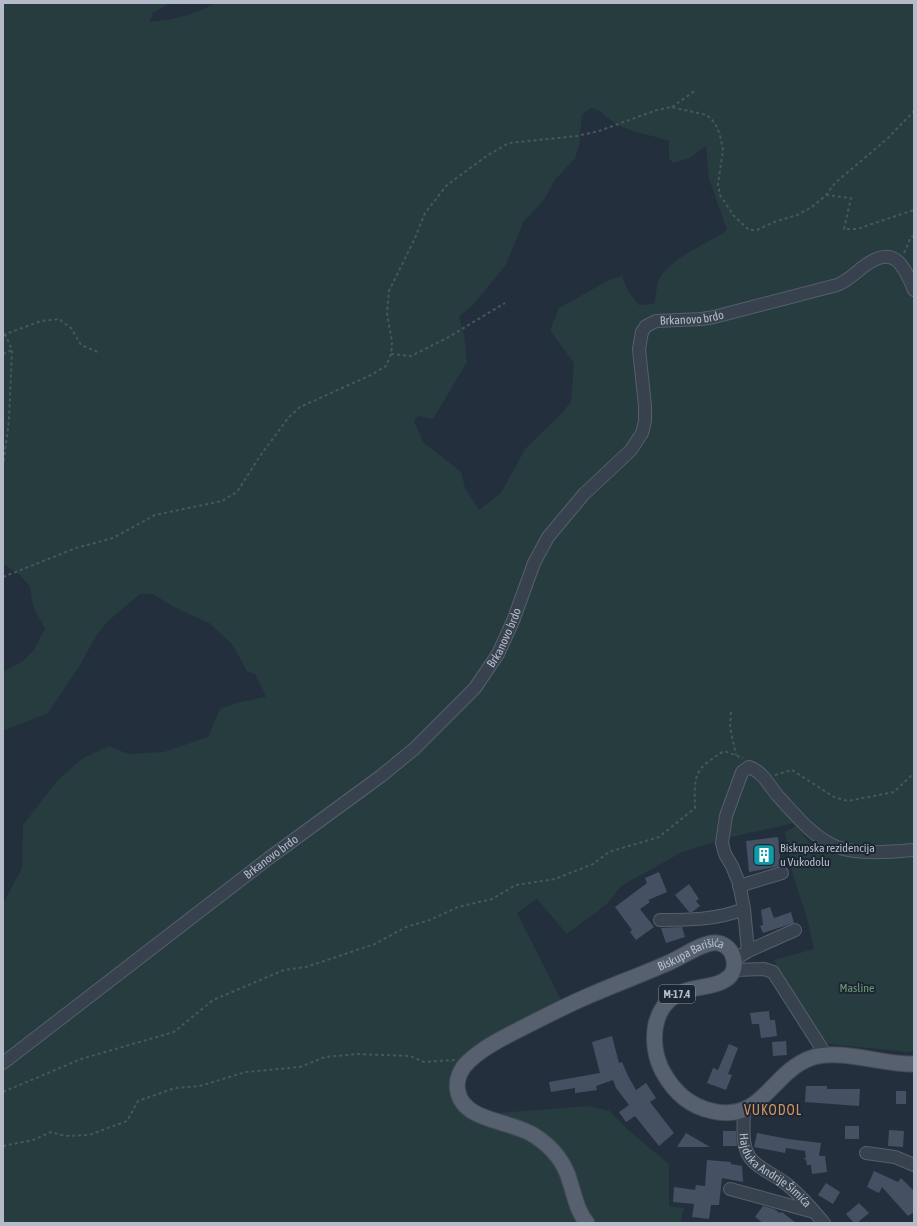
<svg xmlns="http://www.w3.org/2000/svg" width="917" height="1226" viewBox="0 0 917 1226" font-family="'Asap Condensed',sans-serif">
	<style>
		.green { fill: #263c3f; fill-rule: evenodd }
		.building { fill: #455162 }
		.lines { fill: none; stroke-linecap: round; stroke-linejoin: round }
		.minor-casing { stroke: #565f6c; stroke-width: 14 }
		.major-casing { stroke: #414a57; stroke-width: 17 }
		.path { stroke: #44595c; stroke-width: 2; stroke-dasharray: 3 3; stroke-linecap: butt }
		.minor { stroke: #38414e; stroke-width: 12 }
		.major { stroke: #56606e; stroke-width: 15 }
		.labels { text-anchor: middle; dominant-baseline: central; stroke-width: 4; stroke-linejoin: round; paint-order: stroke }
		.shield { fill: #1d2633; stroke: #878f9c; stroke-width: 1 }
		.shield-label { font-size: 11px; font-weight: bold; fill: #b4bcc9 }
		.street-label { font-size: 12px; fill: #b4bcc9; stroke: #1d2633 }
		.poi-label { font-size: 12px; fill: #b4bcc9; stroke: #1d2633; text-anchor: start }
		.park-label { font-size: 12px; fill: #6b9a76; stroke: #1d2633 }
		.quarter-label { font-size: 14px; letter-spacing: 1px; fill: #d59563; stroke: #1d2633 }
	</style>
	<rect width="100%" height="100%" fill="#242f3e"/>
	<path class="green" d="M3,3h167l-17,10 -4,9c23,-2 46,-7 66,-19h699v1048l-6,1 -88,-9 -23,-34 -23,-49 40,-11 -7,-31 -15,-46 -7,-40 11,-6 23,28 9,-4 -28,-28 -74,16 -44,14 -61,34 -14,18 -40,30 -30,-35 -20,14 50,99 -79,42 -22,20 -3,24 23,16 102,-8 22,5 16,17 43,36v42l15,2 -4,15h-677v-319l19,-36 1,-43 34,-44 26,-23 26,-12 19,8 36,-2 44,-15 12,-28 20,-7 26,-5 -11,-23 -8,-3 -15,-27 -23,-21 -35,-16 -21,-13h-13l-33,28 -11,14 -16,29 -32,48 -45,18v-59l20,-11 10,-10 12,-22 -12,-23 -3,-19 -10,-12 -17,-11zM590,108c11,0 18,12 28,17 16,8 34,10 51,16v17l4,5 17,-5 16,-12 3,33 18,51c-20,15 -60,28 -69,52 -2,7 -2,15 -4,22l-15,1 -11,-14 -6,-15 -13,4 -50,28 -9,22 24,33 -3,39 -10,12 -36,35 -24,44 -22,17 -14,-22 -4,-16 -38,-30 -9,-21 4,-5 15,3 34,-57 -3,-27 -5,-19 14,-11 32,-39 19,-45 20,-21 11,-20 20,-22 4,-12 3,-31z"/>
	<path class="building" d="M778,837l3,29 -32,6 -3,-31z
		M659,872l8,20 -19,8 2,2 -10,7 14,18 -18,13 -6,-8 2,-2 -17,-23 32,-24 -2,-5z
		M689,884l10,15 -3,2 4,5 -8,6h-3l-14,-17z
		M770,907l4,11 17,-6 3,11 -31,10 -3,-7 3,-1 -2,-15z
		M682,927l3,10 -19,6 -5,-15z
		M769,1011l1,9h5l2,16 -16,2 -2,-14h-7l-2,-11z
		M612,1036l7,27 3,-1 6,14 8,14 10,-7 10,15 -6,4 24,31 -15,13 -24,-30 -9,6 -7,-10 10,-7 -13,-17 -3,-8 -17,6 1,4 -22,3v-5l-24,4 -2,-10 51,-9 -8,-31z
		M786,1041l1,14 -14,1 -1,-14z
		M729,1044l9,4 -10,26 4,1 -6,15 -19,-7 6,-15 5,2z
		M806,1086h21v3h33l-1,17 -54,-4z
		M896,1091h10v13h-10z
		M845,1126h14v13h-14z
		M889,1130l15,1 -1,16 -15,-1z
		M723,1131h13l1,15h-14z
		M686,1133l24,14h-33z
		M757,1133l31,6 33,4 -2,13h6l2,16 -15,2 -1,-9h-4l-1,-5 -3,-2h3l-1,-7 -19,-3 -1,5 -31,-6z
		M707,1160l24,2v2l11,2 1,16 -21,-4 -3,27h-8l-2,14 -17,-2 2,-13 -21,-2 1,-15 21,3 1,-5 9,1z
		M874,1171l24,11 3,-4 13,13v21l-6,4 -26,-29 -3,6 -12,-6z
		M826,1183l14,9 -7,12 -15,-9z
		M859,1203l10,10 -12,10h-3l-8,-9z
		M763,1206l11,3 6,4 2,-1 14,11h-33l-8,-6z"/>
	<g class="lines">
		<g class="minor-casing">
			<g id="minor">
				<path d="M739,886l43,-13"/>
				<path d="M744,909l-5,-26 -7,-17 -7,-12 -3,-11 4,-27 16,-44 7,-5c13,4 20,18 28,28 17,18 36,43 60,52 21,8 54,5 77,3"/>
				<path d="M660,920c29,0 56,0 84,-11l4,42"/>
				<path d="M734,960l14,-9 47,-21"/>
				<path d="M734,970l30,-1 9,3 53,83"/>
				<path id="s1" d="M3,1063l266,-205 112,-82 33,-27 61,-61 23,-34 15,-33 21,-58 14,-26 36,-43 47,-44 11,-17 3,-12v-15l-6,-57 3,-17 4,-6 10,-5 46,-2 12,-2 123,-32c10,-4 17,-11 26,-18 30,-23 40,-4 51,23"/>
				<path id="s2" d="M744,1110c0,14 -3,33 5,46 7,12 25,18 36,27 15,11 27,26 39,40"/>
				<path d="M866,1153l29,4 19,8"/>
				<path d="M730,1189l84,23"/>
			</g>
		</g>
		<g class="major-casing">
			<g id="major">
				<path id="s3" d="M587,1223c-10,-12 -12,-26 -17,-41 -5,-19 -18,-35 -35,-46 -23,-16 -71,-14 -77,-44 -3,-12 3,-24 11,-31 16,-15 36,-24 55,-34 20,-10 41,-21 62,-30 27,-12 55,-22 82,-34 13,-5 37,-23 50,-20 17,3 23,28 7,37 -12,8 -29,6 -42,12 -33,12 -34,55 -20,80 11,20 26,34 49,39 51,12 59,-39 99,-53 27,-10 73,7 103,6"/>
			</g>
		</g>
		<path class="path" d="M672,107l24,-17
			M826,195l25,3 -7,31h13l57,-19
			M904,253l7,-16 3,-1
			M3,335l38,-14 18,-2 12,9 10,17 17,7
			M3,354l9,-4
			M391,354l20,2 36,-18 58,-35
			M3,467l6,-47 3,-70 -7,-16
			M3,577l73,-29 37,-10 42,-23 67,-14 15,-9 23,-36 29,-39 11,-10 71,-32 15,-9 5,-12 1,-12 -5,-29 2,-22 26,-53 10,-25 22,-28 41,-30 21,-12 68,-7 22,-5 58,-21 14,-3 36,8 8,8 5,12 3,15 -5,34 2,11 14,21 15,14h8l17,-8 23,-7 15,-8 14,-12 9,-12 52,-44 27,-28
			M731,712l-1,15 6,28
			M775,775l17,-5 42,27 14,4 46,-9 20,-19
			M3,1092l78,-33 93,-27 39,-32 71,-30 22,-3 69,-23 31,-17 24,-7 28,-13 34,-8 24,-14 39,-6 38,-15 16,-12 50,-15 36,-29c-1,-35 -1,-38 29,-57l19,7
			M3,1146l30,-6 18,-8 14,4 24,-1 38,-14 11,-20 37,-13 25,-2 46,-14 54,-5 25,-10 33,-3 52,2 14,6 31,-2"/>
		<use href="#minor" class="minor"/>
		<use href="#major" class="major"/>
	</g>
	<defs>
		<g id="building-square" transform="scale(1.15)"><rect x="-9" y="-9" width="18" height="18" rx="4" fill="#0f9aa8" stroke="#1d2633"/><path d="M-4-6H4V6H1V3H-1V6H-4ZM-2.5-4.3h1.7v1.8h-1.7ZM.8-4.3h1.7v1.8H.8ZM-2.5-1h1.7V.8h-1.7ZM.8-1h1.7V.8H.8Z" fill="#fff"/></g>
	</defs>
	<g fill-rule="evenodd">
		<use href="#building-square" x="764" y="855"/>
	</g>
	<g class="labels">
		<rect class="shield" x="659" y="985" width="36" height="18" rx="3"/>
		<g class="shield-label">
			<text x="677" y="994">M-17.4</text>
		</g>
		<g class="street-label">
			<text stroke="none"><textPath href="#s1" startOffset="1069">Brkanovo brdo</textPath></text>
			<text stroke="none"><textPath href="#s1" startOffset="662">Brkanovo brdo</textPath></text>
			<text stroke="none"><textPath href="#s1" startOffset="338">Brkanovo brdo</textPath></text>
			<text stroke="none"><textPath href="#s3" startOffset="478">Biskupa Barišića</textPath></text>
			<text stroke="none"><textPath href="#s2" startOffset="74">Hajduka Andrije Šimića</textPath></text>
		</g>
		<g class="poi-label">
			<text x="780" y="848">Biskupska rezidencija<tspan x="780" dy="14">u Vukodolu</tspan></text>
		</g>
		<g class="park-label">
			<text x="857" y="988">Masline</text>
		</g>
		<g class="quarter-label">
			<text x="773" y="1110">VUKODOL</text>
		</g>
	</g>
	<rect width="917" height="1226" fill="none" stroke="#b4bcc9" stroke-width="8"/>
</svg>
